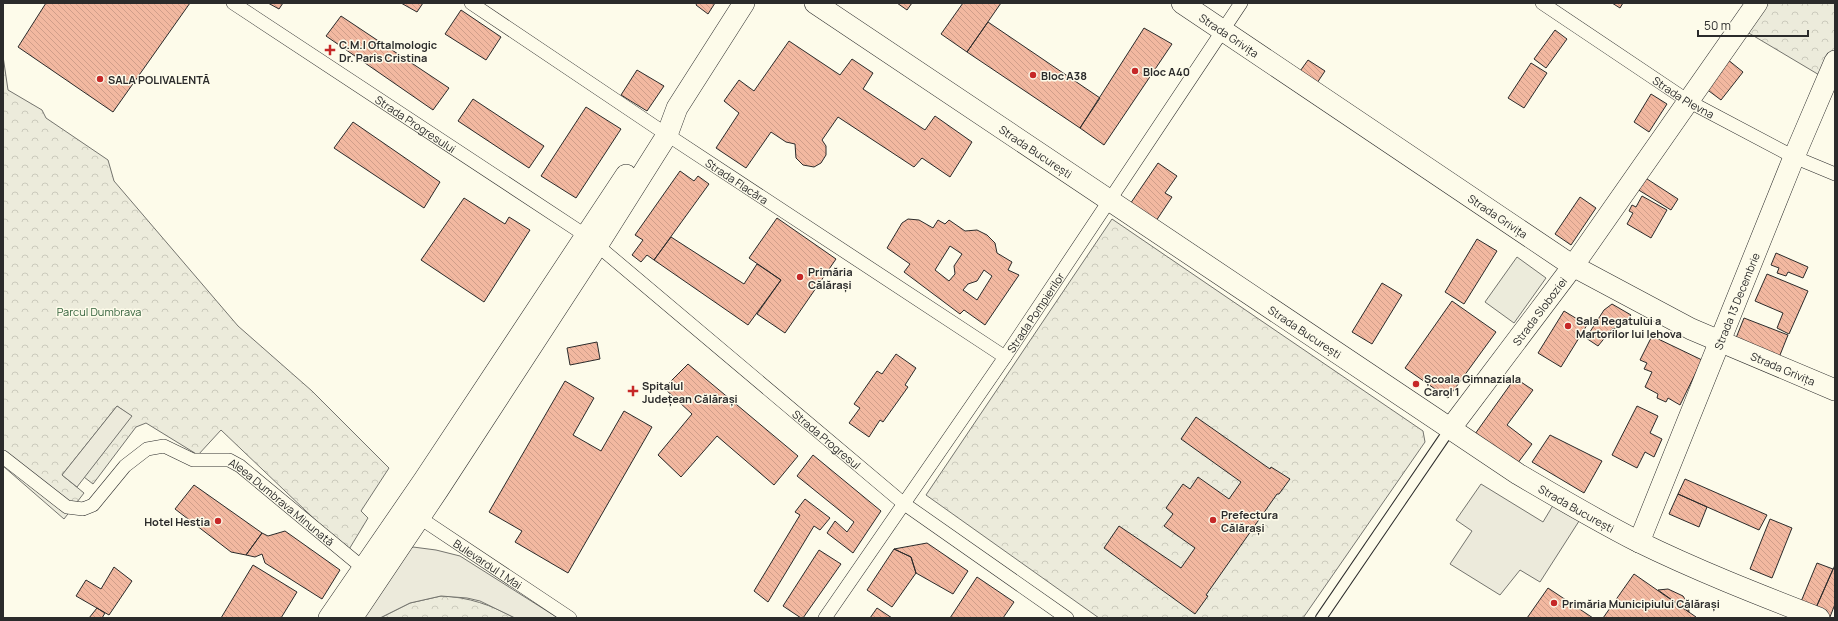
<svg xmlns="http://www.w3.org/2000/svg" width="1838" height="621" viewBox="0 0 1838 621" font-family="Manrope,sans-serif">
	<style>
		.grass { fill: #ecebdb; stroke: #74746e }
		.forest { fill: url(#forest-crowns); stroke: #74746e }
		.parking { fill: #eceadb; stroke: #74746e }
		.building { fill: url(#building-back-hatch); stroke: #2b2b2b; fill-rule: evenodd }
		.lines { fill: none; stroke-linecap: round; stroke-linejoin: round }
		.pedestrian-casing { stroke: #2b2b2b; stroke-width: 12 }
		.minor-casing { stroke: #2b2b2b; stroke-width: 14 }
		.primary-casing { stroke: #2b2b2b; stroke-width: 22 }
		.pedestrian { stroke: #fdfbea; stroke-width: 10 }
		.minor { stroke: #fdfbea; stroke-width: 13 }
		.primary { stroke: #fdfbea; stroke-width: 21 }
		.poi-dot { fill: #c62828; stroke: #fdfbea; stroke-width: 1.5 }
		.labels { text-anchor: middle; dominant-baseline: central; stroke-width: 3; stroke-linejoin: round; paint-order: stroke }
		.street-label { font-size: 11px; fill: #2b2b2b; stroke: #fdfbea }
		.poi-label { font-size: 11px; font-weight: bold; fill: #2b2b2b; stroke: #fdfbea; text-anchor: start }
		.park-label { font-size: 11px; fill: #34623c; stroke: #fdfbea }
	</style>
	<defs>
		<pattern id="forest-crowns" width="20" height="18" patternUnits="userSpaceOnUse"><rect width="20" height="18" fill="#ecebdb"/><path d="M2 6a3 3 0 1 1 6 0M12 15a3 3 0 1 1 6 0" fill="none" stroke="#cbcabc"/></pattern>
		<pattern id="building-back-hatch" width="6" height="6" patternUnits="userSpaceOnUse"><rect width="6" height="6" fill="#f2b8a0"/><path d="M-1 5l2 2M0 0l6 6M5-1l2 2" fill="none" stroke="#d09e8a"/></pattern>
	</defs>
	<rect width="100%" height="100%" fill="#fdfbea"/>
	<path class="grass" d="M1517,257l29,21 -32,45 -29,-21z"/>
	<path class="forest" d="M1760,3h75v68l-4,11 -89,-53z
		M3,56l5,34 34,20 4,8 62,42 6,21 124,145 74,65 77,77 -28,43 7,7 -20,33 -127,-121 -23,25 -52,-32 -10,4 -43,57 -9,-7 47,-61 -14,-10 -55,69 22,18 -20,26 -61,-53z
		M1112,219l311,212 2,11 -122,176h-204l-173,-123z
		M441,596c28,1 50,9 74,22h-135l30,-15z"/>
	<path class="parking" d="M117,406l15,10 -55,71 -15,-12z
		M1481,484l62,38 12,-20 26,16 -41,64 -20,-12 -20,25 -50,-31 22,-33 -16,-11z
		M413,547l23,3 24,6 98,62h-43l-35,-17 -13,-3 -26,-2 -31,7 -30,15h-18l41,-65z"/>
	<path class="building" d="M46,3h144l-77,109 -95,-65z
		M268,3h15l-4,6z
		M401,3h22l-6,9z
		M697,3h18l-7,11 -12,-9z
		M897,3h15l-5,7z
		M963,3h38l-34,49 -26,-18z
		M1612,3h11l-3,5z
		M461,10l40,27 -15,23 -41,-26z
		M341,16l108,72 -16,22 -107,-74z
		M988,22l112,76 -20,30 -113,-76z
		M1144,28l28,16 -68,101 -24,-17z
		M1555,30l12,9 -21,29 -12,-9z
		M789,41l51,34 12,-16 21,14 -10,16 62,41 10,-14 37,26 -22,35 -28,-19 -8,9 -76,-50 -16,23 4,6v9l-5,8 -7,4 -11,-2 -7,-7 -1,-14 -9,-2 -15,-10 -25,36 -30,-20 23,-35 -15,-12 15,-21 15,11z
		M1727,59l16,13 -22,28 -16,-12z
		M1308,60l17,11 -10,15 -17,-12z
		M1531,63l16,10 -23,35 -16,-10z
		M637,70l27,16 -17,25 -26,-16z
		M1651,94l16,10 -18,28 -15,-10z
		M473,99l71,47 -15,22 -71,-47z
		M586,107l35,22 -45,69 -35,-22z
		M353,122l87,60 -16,26 -90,-60z
		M1158,163l19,13 -12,17 7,4 -18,27 -26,-17z
		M680,171l14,10 4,-5 11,8 -55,76 -7,-5 -6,7 -9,-7 11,-15 -8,-5z
		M1644,177l34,22 -7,11 -34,-21z
		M1642,196l25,14 -16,28 -24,-14 6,-11 -4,-2 3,-6 4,2z
		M1580,197l16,11 -25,37 -16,-11z
		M464,198l41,26 4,-7 21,13 -46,72 -63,-42z
		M777,218l59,41 -51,74 -28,-19 24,-34 -32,-22z
		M908,219l11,1 14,8 5,-8 7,4 4,-4 16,11 12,-1 10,5 8,8 2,10 15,9 -4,8 11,5 -34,50 -21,-15 -4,4 -56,-42 6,-8 -23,-16 15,-25zM950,246l12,8 -8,12 1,8 -6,7 -14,-11zM984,270l8,6 -15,24 -14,-10 5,-6 9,-3z
		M671,237l73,47 13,-20 24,16 -33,45 -94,-65z
		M1477,239l20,12 -33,53 -19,-12z
		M1776,253l32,14 -5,11 -15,-6 -2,4 -9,-3 2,-5 -8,-3z
		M1767,274l41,17 -19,43 -12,-6 6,-15 -28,-12z
		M1382,283l20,12 -30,49 -20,-12z
		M1452,301l44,31 -48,66 -43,-30z
		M1612,304l19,11 -10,12 -9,2 -14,17 -12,-8 18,-28z
		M1564,311l23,14 -26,42 -23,-14z
		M1744,318l44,17 -10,25 -44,-17z
		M1652,336l50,24 -22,45 -12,-7 -2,4 -9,-4 1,-4 -13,-7 7,-15 -8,-3 3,-6 -7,-3z
		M597,342l3,17 -30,6 -3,-17z
		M896,354l20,14 -11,17 3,2 -25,35 -3,-2 -11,17 -20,-14 11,-15 -6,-4 23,-33 5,3z
		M688,364l110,92 -24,29 -57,-49 -36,41 -23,-22 34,-41 -28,-26z
		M1515,378l18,12 -26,35 25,19 -15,20 -42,-30z
		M565,381l29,17 -21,37 28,16 23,-40 28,16 -84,146 -53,-31 7,-11 -33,-19z
		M1637,406l21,10 -8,17 12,6 -8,18 -9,-5 -8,16 -25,-13z
		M1196,417l74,52 1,-2 19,12 -11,15h-2l-71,101 2,1 -13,18 -91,-66 15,-22 62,42 14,-20 -31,-22 9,-12 -7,-6 17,-24 7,5 8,-12 31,22 12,-17 -60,-43z
		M1550,435l52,26 -18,32 -52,-31z
		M813,455l68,56 -28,42 -26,-20 8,-12 12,11 7,-10 -57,-46z
		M1685,479l82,36 -8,15 -81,-36z
		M194,485l68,48 -16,22 -15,-3 -56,-43z
		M1678,494l29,13 -8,20 -30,-13z
		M805,499l25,19 -10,12 -6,-4 -46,76 -14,-11 46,-76 -5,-3z
		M1770,519l22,9 -20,50 -22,-9z
		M285,531l55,39 -18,29 -57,-36 -3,-9 -7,3 -9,-2 16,-22 6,3z
		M927,543l41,28 -15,23 -37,-21 -5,-16 -17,-8z
		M894,549l17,8 5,16 -24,34 -25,-17z
		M819,550l22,14 -38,54h-2l-18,-12z
		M1817,563l16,6 -18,41 -15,-6z
		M253,565l44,27 -16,26h-60z
		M1835,565v39l-5,13 -15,-7z
		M114,567l18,14 -23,34 -33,-19 10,-16 15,9z
		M1634,574l62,43 -1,1h-92z
		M977,577l37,25 -11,16h-53z
		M1548,588l45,30h-66z
		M1668,589l15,7 5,8 1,8 -31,-22z
		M97,608l8,5 -3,5h-13z
		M877,608l15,10h-22z"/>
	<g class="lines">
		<g class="pedestrian-casing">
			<path id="pedestrian" d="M1321,618l129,-189"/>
		</g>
		<g class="minor-casing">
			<g id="minor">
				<path id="s1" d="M233,3l352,232 318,268 164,115"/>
				<path id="s2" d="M471,3l186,125 348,229"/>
				<path id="s3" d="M1542,3l146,98 106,56 41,17"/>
				<path id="s4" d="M3,457l64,50 16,2 10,-4 32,-39 22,-17 17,-3 29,14h36l11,6 128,106"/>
				<path id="s5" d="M414,514l156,104"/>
				<path id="s6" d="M825,618l180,-261 236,-354"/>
			</g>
		</g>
		<g class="primary-casing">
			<g id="primary">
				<path id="s7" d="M815,3l703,471c39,23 78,46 119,67 59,29 120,53 182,77"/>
				<path id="s8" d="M1182,3l391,263 118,63 144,61"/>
				<path id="s9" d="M1450,429l123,-163 184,-263"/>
				<path id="s10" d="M1639,542l155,-385 41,-96"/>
				<path d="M329,618l95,-138 202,-305"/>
				<path d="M352,618l86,-128 159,-244 70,-111 10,-27 67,-105"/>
			</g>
		</g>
		<use href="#pedestrian" class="pedestrian"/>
		<use href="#minor" class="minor"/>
		<use href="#primary" class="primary"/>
	</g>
	<g class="poi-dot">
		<path d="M328 44h4v4h4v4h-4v4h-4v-4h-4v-4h4z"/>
		<circle cx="1135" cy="71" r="4"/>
		<circle cx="1033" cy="75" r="4"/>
		<circle cx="100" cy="79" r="4"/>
		<circle cx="800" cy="277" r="4"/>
		<circle cx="1568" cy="326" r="4"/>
		<circle cx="1416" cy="384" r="4"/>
		<path d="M631 385h4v4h4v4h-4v4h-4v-4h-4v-4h4z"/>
		<circle cx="1213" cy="520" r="4"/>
		<circle cx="218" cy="521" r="4"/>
		<circle cx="1554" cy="603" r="4"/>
	</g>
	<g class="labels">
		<g class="street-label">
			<text stroke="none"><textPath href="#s8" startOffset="57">Strada Grivița</textPath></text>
			<text stroke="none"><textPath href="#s3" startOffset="170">Strada Plevna</textPath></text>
			<text stroke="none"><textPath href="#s1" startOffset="219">Strada Progresului</textPath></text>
			<text stroke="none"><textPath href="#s7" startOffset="266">Strada București</textPath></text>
			<text stroke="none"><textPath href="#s2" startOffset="320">Strada Flacăra</textPath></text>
			<text stroke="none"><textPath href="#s8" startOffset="381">Strada Grivița</textPath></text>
			<text stroke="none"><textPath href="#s10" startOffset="260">Strada 13 Decembrie</textPath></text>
			<text stroke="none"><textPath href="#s9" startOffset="148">Strada Sloboziei</textPath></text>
			<text stroke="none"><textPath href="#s6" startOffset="371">Strada Pompierilor</textPath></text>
			<text stroke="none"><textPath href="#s7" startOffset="590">Strada București</textPath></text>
			<text stroke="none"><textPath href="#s8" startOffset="705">Strada Grivița</textPath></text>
			<text stroke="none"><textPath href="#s1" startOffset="738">Strada Progresul</textPath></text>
			<text stroke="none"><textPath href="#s4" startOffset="339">Aleea Dumbrava Minunată</textPath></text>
			<text stroke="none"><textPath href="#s7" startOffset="914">Strada București</textPath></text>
			<text stroke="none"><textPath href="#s5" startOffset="89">Bulevardul 1 Mai</textPath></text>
		</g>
		<g class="poi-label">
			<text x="339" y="44">C.M.I Oftalmologic<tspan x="339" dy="13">Dr. Paris Cristina</tspan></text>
			<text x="1143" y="71">Bloc A40</text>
			<text x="1041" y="75">Bloc A38</text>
			<text x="108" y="79">SALA POLIVALENTĂ</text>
			<text x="808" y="271">Primăria<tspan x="808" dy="13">Călărași</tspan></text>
			<text x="1576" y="320">Sala Regatului a<tspan x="1576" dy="13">Martorilor lui Iehova</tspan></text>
			<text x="1424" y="378">Școala Gimnaziala<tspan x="1424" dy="13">Carol 1</tspan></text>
			<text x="642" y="385">Spitalul<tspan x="642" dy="13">Județean Călărași</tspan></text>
			<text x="1221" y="514">Prefectura<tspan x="1221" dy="13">Călărași</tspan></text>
			<text x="210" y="521" text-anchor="end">Hotel Hestia</text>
			<text x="1562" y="603">Primăria Municipiului Călărași</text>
		</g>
		<g class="park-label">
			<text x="99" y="311">Parcul Dumbrava</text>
		</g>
	</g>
	<rect width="1838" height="621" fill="none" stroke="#2b2b2b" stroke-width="8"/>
	<path d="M1698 30v6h110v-6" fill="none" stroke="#2b2b2b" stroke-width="2"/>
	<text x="1704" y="30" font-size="12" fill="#2b2b2b" stroke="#fdfbea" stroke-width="3" paint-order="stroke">50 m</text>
</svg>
